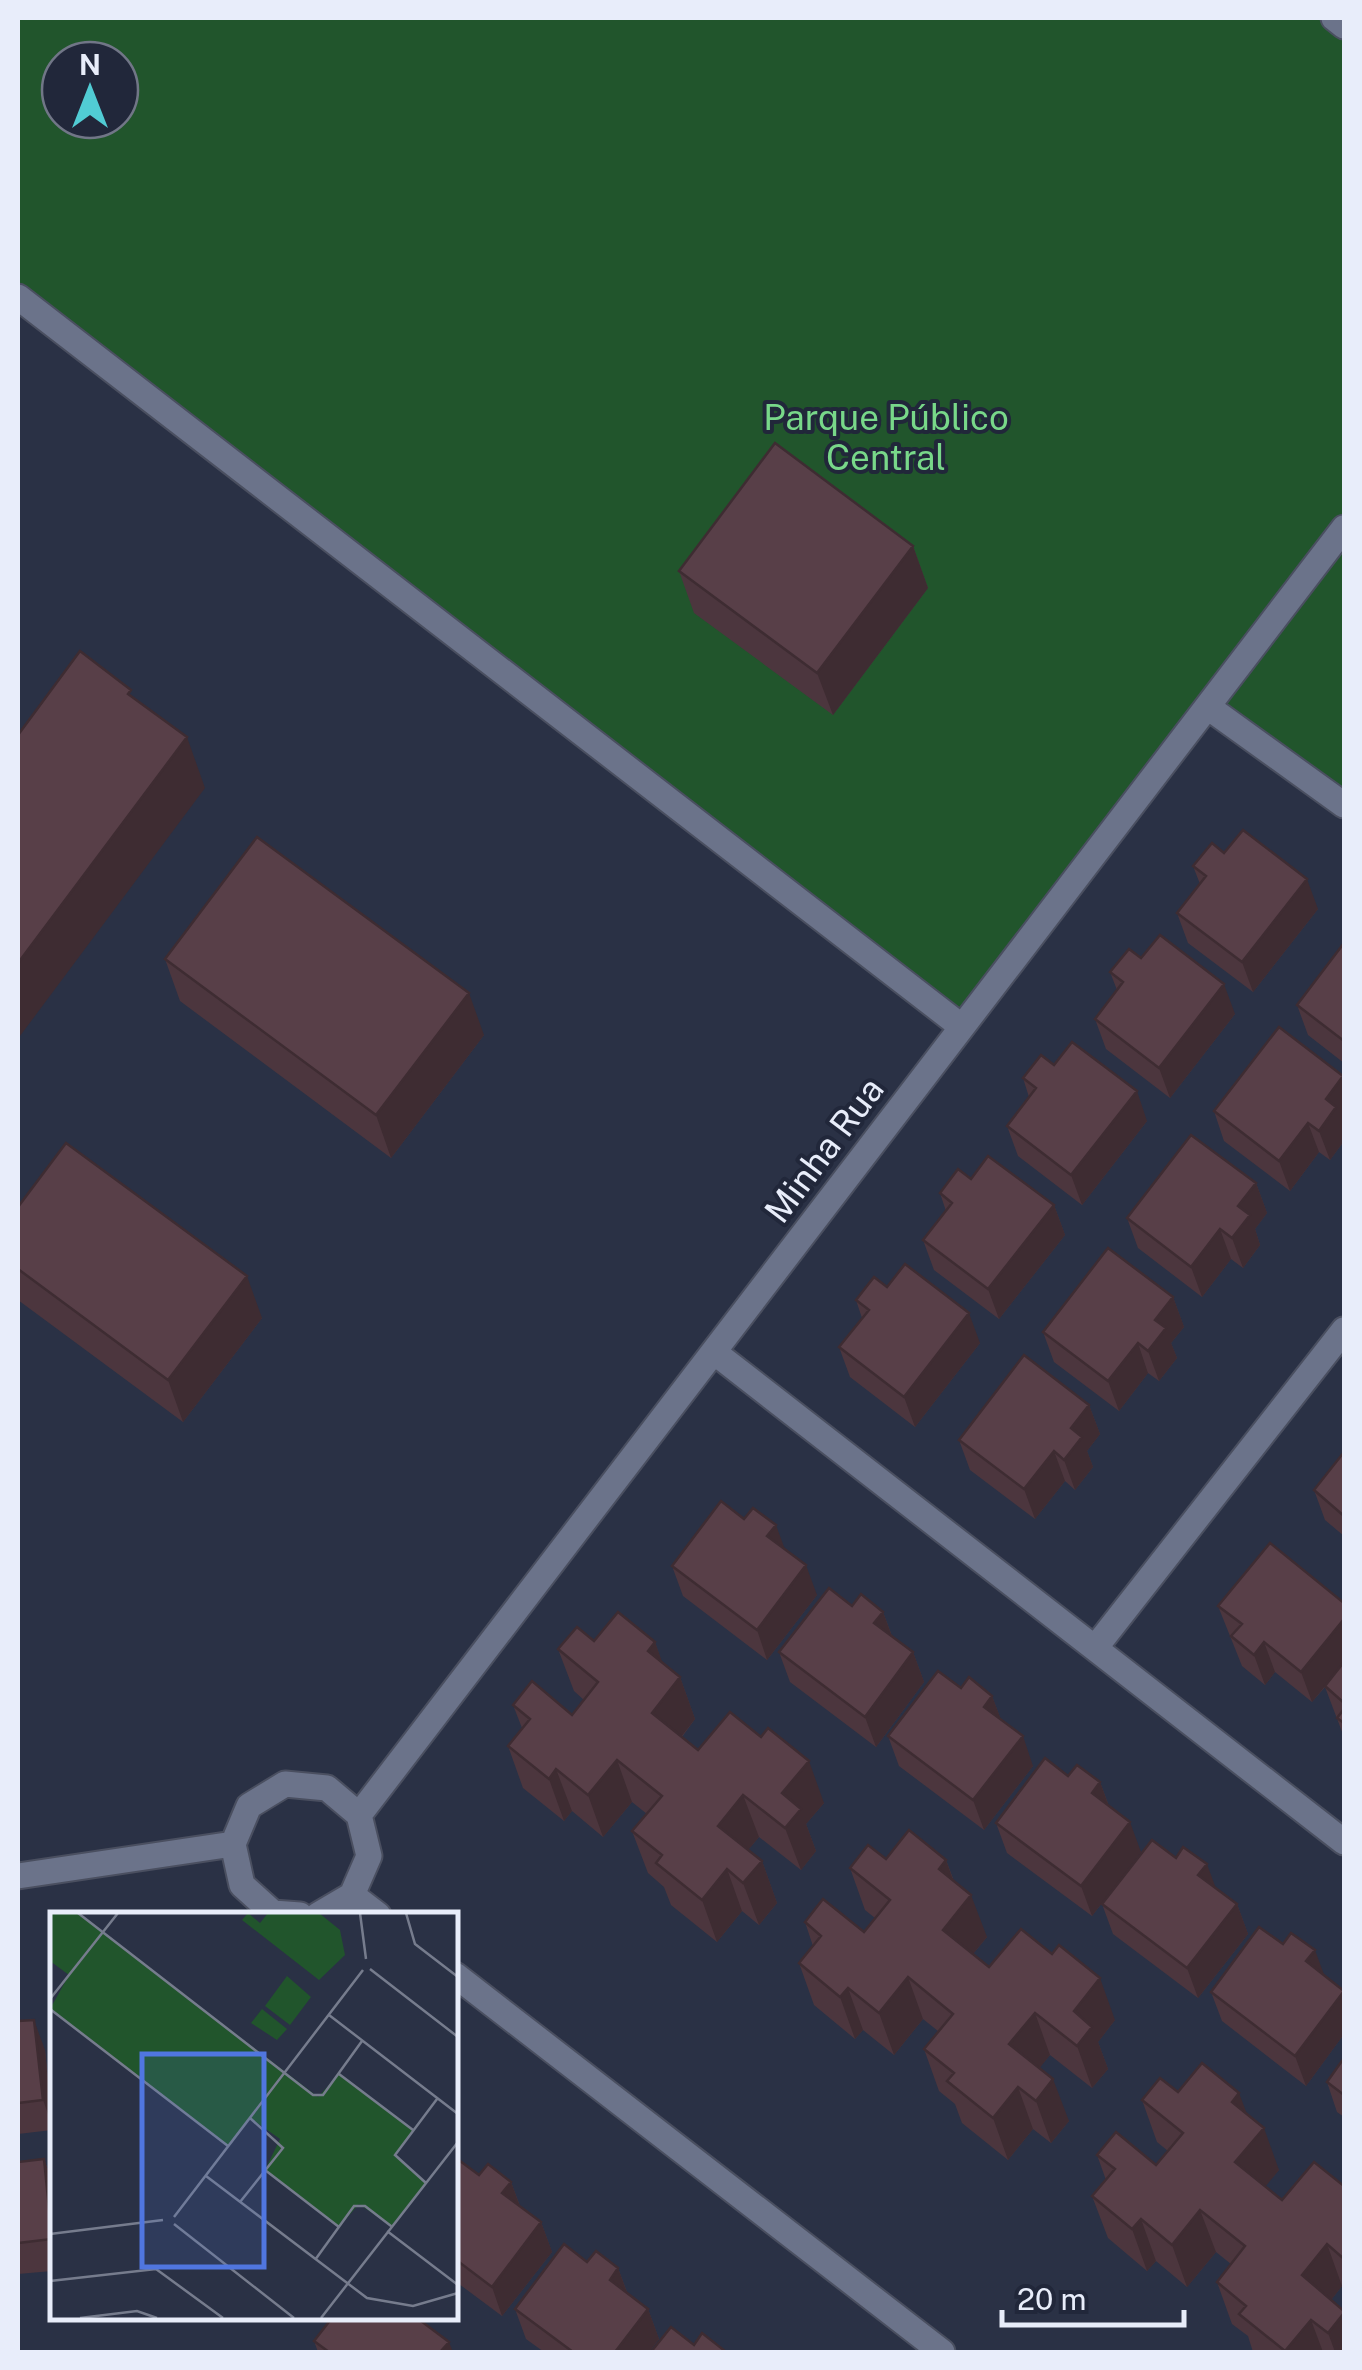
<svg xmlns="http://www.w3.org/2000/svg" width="1362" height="2370" viewBox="0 0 1362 2370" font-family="'Public Sans',sans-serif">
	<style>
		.green { fill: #21552c; fill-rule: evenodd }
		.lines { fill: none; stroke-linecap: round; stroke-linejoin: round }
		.minor-casing { stroke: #4a4f60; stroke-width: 29 }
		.minor { stroke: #6b738a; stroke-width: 25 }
		.wall { fill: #4c363e }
		.shaded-wall { fill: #3e2c32 }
		.building { fill: #583f48; stroke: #3e2c32; stroke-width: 2.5 }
		.labels { text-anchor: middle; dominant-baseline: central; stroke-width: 8; stroke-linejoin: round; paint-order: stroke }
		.park-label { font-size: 35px; fill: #78d889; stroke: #21273a }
		.street-label { font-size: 35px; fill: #e8edfa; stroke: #21273a }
		.inset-road { fill: none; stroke: #767c8d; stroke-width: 2.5 }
		.view { fill: #5076e0; fill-opacity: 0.15; stroke: #5076e0; stroke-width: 5 }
		.inset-edge { fill: none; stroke: #e8edfa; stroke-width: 5 }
	</style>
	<rect width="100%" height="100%" fill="#2a3145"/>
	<path class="green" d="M18,18h1316l10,8v779l-137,-98 -245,320 -944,-730zM60,60h60v60h-60z"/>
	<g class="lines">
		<g class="minor-casing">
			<path id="minor" d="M1334,18l10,8
				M18,297l944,730
				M1208,707l136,98
				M714,1352l630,490
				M1095,1648l249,-318
				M359,1815l985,-1287
				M18,1876l215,-32
				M352,1895l26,20
				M300,1915l-27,-2 -31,-28 -9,-41 16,-38 36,-22 42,4 32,27 10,41 -17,39 -34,20
				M455,1975l487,377"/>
		</g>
		<use href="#minor" class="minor"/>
	</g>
	<path class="wall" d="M913,546l15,42 -95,127 -139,-102 -15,-42z
		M1224,853l94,56 -65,83 -65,-49 -11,-30 23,-29 -7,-18z
		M1344,943v120l-36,-28 -11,-30z
		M165,959l319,76 -93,123 -211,-157z
		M1110,972l125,42 -65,84 -64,-49 -11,-30 22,-29z
		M1054,1065l93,56 -65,84 -64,-49 -11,-30 22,-29 -6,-19z
		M1214,1111l128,11 2,8v11l-14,19 -11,-8 -29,39 -66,-50z
		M971,1179l83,26 11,30 -66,84 -65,-49 -11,-30 23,-29 -6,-18z
		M1256,1183l11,30 -12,16 5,16 -17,23 -12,-9 -29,38 -64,-49 -11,-30z
		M18,1207l244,111 -79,104 -165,-122z
		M887,1287l93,56 -65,84 -65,-50 -11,-30 23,-29 -6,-18z
		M1173,1297l11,30 -13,16 6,15 -18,23 -11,-8 -29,38 -65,-49 -11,-30z
		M1089,1405l11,29 -13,17 6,16 -18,23 -10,-9 -30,38 -65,-49 -11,-30z
		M1344,1452v84l-19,-16 -11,-30z
		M785,1549l32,46 -50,65 -84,-64 -11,-30z
		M1344,1603v134l-19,-50 -13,15 -37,-30 -10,13 -23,-19 -24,-60z
		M852,1606l31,6 9,24 21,16 11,30 -48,65 -86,-65 -11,-30z
		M594,1641l61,1 7,21 18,14 15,42 -13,18 16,13 126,53 -18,21 10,27 -15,19 -42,-33 -11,13 14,11 15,42 -18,22 -17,-14 -25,31 -46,-37 -7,-18 -16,-14 -16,-42 15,-17 -15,-12 -29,35 -31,-26 -8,10 -41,-33 -15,-42 14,-18 -9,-23 59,10 12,-15 -10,-9 -16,-42z
		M961,1688l31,8 9,24 32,46 -49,64 -85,-64 -11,-30z
		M1068,1776l32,6 9,24 32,46 -49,64 -85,-63 -11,-30z
		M886,1859l60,1 8,21 33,56 -14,17 16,13 126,53 -17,22 10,27 -16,19 -42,-33 -11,13 30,53 -18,22 -18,-14 -25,31 -46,-37 -7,-19 -16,-13 -15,-42 14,-18 -15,-12 -29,36 -31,-25 -8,9 -41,-34 -15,-42 14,-17 -8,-24 59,10 11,-14 -10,-8 -15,-42z
		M1215,1888l22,16 11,30 -50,64 -85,-64 -11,-30z
		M1324,1975l20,16v43l-38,52 -84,-65 -11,-29z
		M18,2021l27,29 7,65v15l-34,4z
		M1344,2058v59l-7,-5 -10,-30z
		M1178,2092l69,23 32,55 -14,16 17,14 62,-14v102l-2,-2 -11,14 13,52h-91l-5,-16 -16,-12 -15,-42 14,-18 -15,-12 -29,35 -31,-26 -9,10 -39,-33 -16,-42 14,-16 -9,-25 59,10 12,-14 -11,-9 -15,-42z
		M44,2159l8,22v90l-34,3v-112z
		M455,2159l24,16 32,7 9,24 21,16 11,30 -50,64 -47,-35z
		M587,2262l31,6 9,24 21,17 11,30 -10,13h-105l-18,-13 -11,-30z
		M314,2341l15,11h-11z"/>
	<path class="shaded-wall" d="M913,546l15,42 -95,127 -16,-42z
		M187,737l18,51 -185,248 -2,-7v-66z
		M1307,879l11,30 -65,83 -11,-30z
		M1224,984l11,30 -65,84 -11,-30z
		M469,993l15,42 -93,123 -15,-43z
		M1343,1076l1,4v39l-2,3 2,8v11l-14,19 -11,-29 7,-32z
		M1137,1091l10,30 -65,84 -11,-30z
		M1308,1123l11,29 -29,39 -11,-30z
		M1256,1183l11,30 -12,16 5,16 -17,23 -11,-30 6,-32z
		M1054,1205l11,30 -66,84 -11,-30z
		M1220,1229l11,30 -29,38 -11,-30z
		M247,1276l15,42 -79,104 -15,-42z
		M1173,1297l11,30 -13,16 6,15 -18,23 -11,-30 7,-31z
		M969,1313l11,30 -65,84 -11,-30z
		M1138,1343l10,30 -29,38 -11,-30z
		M1089,1405l11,29 -13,17 6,16 -18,23 -11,-30 7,-32z
		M1054,1451l11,30 -30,38 -11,-30z
		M776,1525l11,30 -20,-19z
		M806,1565l11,30 -50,65 -10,-30z
		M883,1612l11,30 -20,-19z
		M1344,1619v44l-32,39 -11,-30z
		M655,1642l15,42 -22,-33z
		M1264,1642l11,30 -10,13 -11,-30z
		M913,1652l11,30 -48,65 -11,-30z
		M680,1677l15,42 -28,36 -15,-42z
		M992,1696l11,29 -19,-18z
		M1023,1736l10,30 -49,64 -11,-30z
		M617,1760l15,42 -29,35 -15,-42z
		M809,1761l15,42 -18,21 10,27 -15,19 -16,-42 -3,-35z
		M556,1769l16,42 -8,10 -15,-42z
		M1100,1782l11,30 -19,-19z
		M743,1795l16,42 -26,31 -15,-42z
		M1130,1822l11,30 -49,64 -11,-30z
		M946,1860l15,42 -22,-33z
		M762,1861l15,42 -18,22 -16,-42z
		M1207,1864l11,30 -20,-19z
		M727,1869l15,42 -25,31 -15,-42z
		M971,1895l16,42 -29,35 -15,-42z
		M1237,1904l11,30 -50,64 -11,-30z
		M1315,1950l11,30 -20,-19z
		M908,1977l15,42 -29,36 -15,-42z
		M1100,1978l15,42 -17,22 10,27 -16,19 -15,-42 -3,-35z
		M848,1988l15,42 -8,9 -15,-42z
		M1344,1991v43l-38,52 -11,-30z
		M1035,2013l15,42 -25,31 -16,-42z
		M34,2020l11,30 7,75 -9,-25z
		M1053,2079l16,42 -18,22 -15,-42z
		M1018,2087l15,42 -25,31 -15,-42z
		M1239,2093l16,42 -23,-33z
		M1264,2128l15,42 -28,34 -16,-42z
		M44,2159l8,22v53z
		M511,2182l11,30 -20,-19z
		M1200,2210l16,42 -29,35 -15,-42z
		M1141,2219l15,42 -9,10 -15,-42z
		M541,2222l11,30 -50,64 -10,-29z
		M1327,2244l15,42 -25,32 -15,-43z
		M618,2268l11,30 -19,-18z
		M648,2309l11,30 -10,13h-34z
		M1344,2313v39h-9l-7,-19z
		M1311,2320l12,32h-37l-1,-1z
		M449,2342l4,10h-13z"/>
	<path class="building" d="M775,443l138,103 -96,127 -138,-102z
		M80,651l51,39 -3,4 59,43 -169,226v-228z
		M1243,830l64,49 -65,83 -65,-49 29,-37 -13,-10 19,-23 12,10z
		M257,837l212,156 -93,122 -211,-156z
		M1160,935l64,49 -65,84 -64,-49 28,-37 -13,-10 19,-23 12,9z
		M1344,943v98l-47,-36z
		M1279,1027l64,49 -17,23 10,8 -17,24 -11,-8 -29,38 -65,-50z
		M1072,1042l65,49 -66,84 -64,-49 29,-38 -13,-10 18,-23 13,10z
		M1191,1135l65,48 -18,23 12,9 -18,23 -12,-9 -29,38 -64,-49z
		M66,1143l181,133 -79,104 -150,-111v-62z
		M988,1156l66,49 -66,84 -65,-49 29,-37 -12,-10 18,-24 13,10z
		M1108,1248l65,49 -18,23 11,8 -18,23 -10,-8 -30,38 -65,-49z
		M905,1264l64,49 -65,84 -65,-50 30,-37 -13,-10 18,-23 13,10z
		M1024,1355l65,50 -18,23 11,9 -18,23 -10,-9 -30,38 -65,-49z
		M1344,1452v64l-30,-26z
		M721,1501l23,18 9,-11 23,17 -9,11 39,29 -49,65 -85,-64z
		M1270,1543l74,60v16l-43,53 -37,-30 -10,13 -23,-19 11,-12 -24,-18z
		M829,1588l23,18 9,-12 22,18 -9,11 39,29 -48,65 -86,-65z
		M618,1612l37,30 -7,9 32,26 -28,36 46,37 32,-38 31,25 7,-9 41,33 -27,32 19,16 -16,19 -42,-33 -25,31 44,35 -19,22 -16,-14 -25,31 -46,-37 6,-8 -30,-24 30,-35 -45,-36 -29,35 -32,-26 -7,10 -41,-33 22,-27 -17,-14 19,-24 40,34 26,-33 -40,-33 19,-22 17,14z
		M1344,1662v41l-19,-17z
		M938,1671l23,17 8,-11 23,19 -8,11 39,29 -50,64 -85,-64z
		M1344,1709v14l-7,-5z
		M1045,1758l23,18 9,-11 23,17 -8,11 38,29 -49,64 -85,-63z
		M909,1830l37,30 -7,9 32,26 -28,35 46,37 32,-38 31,25 7,-9 41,33 -26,33 18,16 -15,19 -42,-33 -26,31 44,35 -17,22 -18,-14 -25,31 -46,-37 7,-8 -30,-24 29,-35 -45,-37 -29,36 -31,-25 -8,9 -41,-34 22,-27 -16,-14 18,-23 41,33 26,-32 -40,-32 18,-23 18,14z
		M1152,1840l24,18 7,-11 24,17 -9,11 39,29 -50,64 -85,-64z
		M1259,1927l24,17 8,-11 24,17 -9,11 38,30 -49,65 -84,-64z
		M34,2020l9,80 -25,3v-82z
		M1344,2058v37l-17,-13z
		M1202,2063l37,30 -7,9 32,26 -29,34 47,38 32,-38 30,24v73l-17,-15 -25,31 42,36v2l-16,20 -17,-13 -26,31 -46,-37 7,-8 -29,-24 28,-36 -45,-36 -28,35 -31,-26 -9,10 -40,-33 23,-27 -18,-14 19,-23 40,33 27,-32 -41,-33 18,-22 18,14z
		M456,2158l23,17 9,-11 23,18 -9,11 39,29 -49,65 -37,-28z
		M44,2159l8,80 -34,4v-81z
		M564,2244l23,18 9,-11 22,17 -8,12 38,29 -33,43h-42l-58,-43z
		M332,2318h85l32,24 -9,10h-111l-15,-11z
		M671,2327l23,18 8,-12 23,18 -1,1h-73z"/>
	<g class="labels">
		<g class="park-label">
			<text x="886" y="417">Parque Público<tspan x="886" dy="40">Central</tspan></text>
		</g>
		<g class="street-label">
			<text transform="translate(824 1150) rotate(-53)">Minha Rua</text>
		</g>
	</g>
	<g transform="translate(50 1912)">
		<rect width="408" height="408" fill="#2a3145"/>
		<path d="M0,1h28l240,184 21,-23 74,56 -18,26 31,27 -35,43 -32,-22 -20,23 -74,-57 15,-31 -30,-21 -22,28 -178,-137 19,-34 -19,-14zM198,1l12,10 8,-10h51l21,17 5,25 -26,25 -77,-60zM237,64l24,21 -21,28 -25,-19zM212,97l25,20 -10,11 -26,-17z" fill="#21552c"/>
		<path class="inset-road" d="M28,1l235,182h10l39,-54M310,1l6,46M356,1l9,31 43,33M320,57l88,68M0,87l68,-86M0,97l178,137M279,103l129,99M289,162l74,56M215,258l74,57M156,264l161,122 46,8 45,-13M376,271l-31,-28 42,-56M190,290l43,-54 -33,-30M124,305l189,-247M124,312l120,94M337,319l71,54M0,322l113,-14M265,348l39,-54h11l26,20M0,369l106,-12 67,49M30,406l57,-7 20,7M271,406l137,-176"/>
		<path class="view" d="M92,142h122v213h-122z"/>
		<rect width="408" height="408" class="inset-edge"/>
	</g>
	<rect width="1362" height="2370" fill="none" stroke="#e8edfa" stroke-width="40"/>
	<g transform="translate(90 90)"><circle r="48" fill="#21273a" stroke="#717687" stroke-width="2.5"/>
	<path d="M0-8L18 38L0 25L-18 38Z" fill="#51ccd4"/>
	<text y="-15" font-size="28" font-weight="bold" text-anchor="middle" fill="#e8edfa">N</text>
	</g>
	<path d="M1002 2310v15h182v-15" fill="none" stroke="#e8edfa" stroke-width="5"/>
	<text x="1017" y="2310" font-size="30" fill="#e8edfa" stroke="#21273a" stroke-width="8" paint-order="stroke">20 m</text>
</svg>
